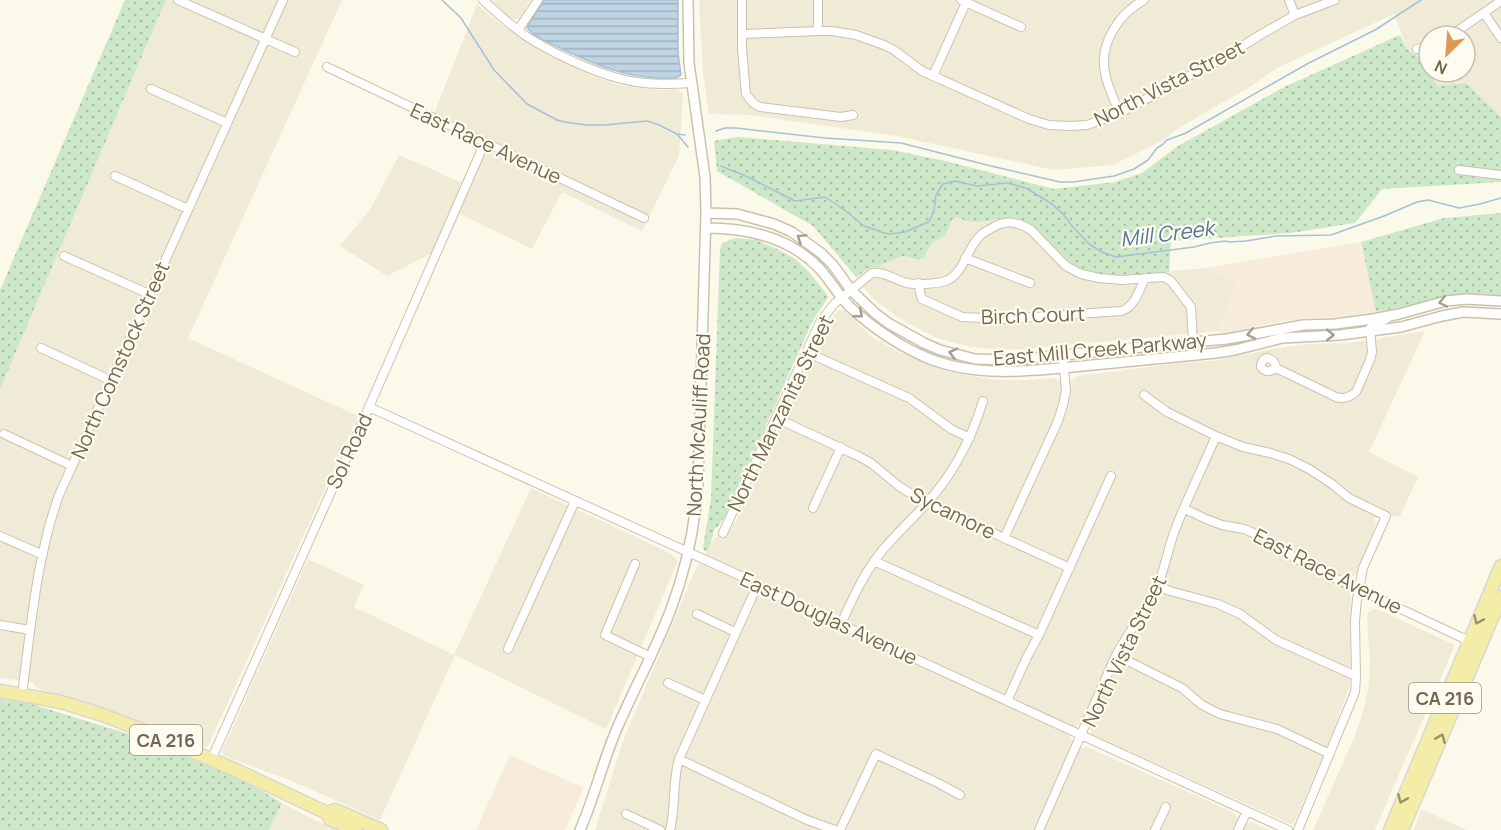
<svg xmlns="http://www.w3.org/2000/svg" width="1501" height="830" viewBox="0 0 1501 830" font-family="Manrope,sans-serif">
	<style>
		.residential { fill: #efebd6 }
		.commercial { fill: #f7ecdc }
		.green { fill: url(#green-dots) }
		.water { fill: url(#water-rules); stroke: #a6c1d5; stroke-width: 1.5 }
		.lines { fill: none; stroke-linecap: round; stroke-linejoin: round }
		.stream { stroke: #a6c1d5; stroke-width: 1.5 }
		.minor-casing { stroke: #cbc2ad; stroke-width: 10 }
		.tertiary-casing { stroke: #cbc2ad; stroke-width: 12 }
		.primary-casing { stroke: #dbd7d1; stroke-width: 15 }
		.minor { stroke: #fff; stroke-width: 8 }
		.tertiary { stroke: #fff; stroke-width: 9 }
		.primary { stroke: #f4eda8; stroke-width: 12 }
		.oneway { stroke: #a59c8d }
		.oneway2 { stroke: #9b8f6a }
		.labels { text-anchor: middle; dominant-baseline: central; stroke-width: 4.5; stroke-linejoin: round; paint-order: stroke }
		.shield { fill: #fefcf0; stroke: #9e947f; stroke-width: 1.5 }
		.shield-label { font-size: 18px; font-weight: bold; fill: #75674f }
		.street-label { font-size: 20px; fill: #75674f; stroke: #fefcf0 }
		.water-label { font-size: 21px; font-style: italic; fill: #517694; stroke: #fefcf0 }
	</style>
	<defs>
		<pattern id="green-dots" width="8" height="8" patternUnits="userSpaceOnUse" patternTransform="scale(1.5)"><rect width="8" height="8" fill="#cde8c9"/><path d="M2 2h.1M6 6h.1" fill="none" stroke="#abc0a6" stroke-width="1.8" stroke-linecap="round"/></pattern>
		<pattern id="water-rules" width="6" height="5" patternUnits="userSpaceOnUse" patternTransform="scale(1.5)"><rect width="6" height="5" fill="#bfd5e4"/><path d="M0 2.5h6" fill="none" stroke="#a0b1bb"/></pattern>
	</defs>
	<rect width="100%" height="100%" fill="#fbf9ea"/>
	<path class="residential" d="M166,0h176l-154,338 170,78 -150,330 -5,2 -80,-33 -86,-27 -5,-6 -32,-4v-289z
		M491,0h40l-12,19h-7z
		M699,0h802v117l-35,-34 -29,3 -8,-14h36v-36h-36v35l-8,-13 -13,-8 -14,-36 -117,54 -29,20 -66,38 -22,16 -47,23 -59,5 -157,-34 -147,-21 -36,-1 -5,1 -6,-42z
		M477,4l20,17 27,20 23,14 48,22 27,9 39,4 17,-1 5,6 -4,61 -37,75 -80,-39 -30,57 -72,-35 -16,33 -57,29 -47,-30 31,-38 28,-53 66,29 20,-47 -51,-23z
		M956,217l16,5 32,-4h13l6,2 6,3 43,40 7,5 20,6 30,1 78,-7 30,15 -17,41v7l-197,18 -24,1 -27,-3 -13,-3 -25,-7 -35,-19 -23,-17 -14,-15 -6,-9 14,-10h7l25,-11 12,4 7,-1 5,-4 5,-11 12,-7z
		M838,310l7,1 27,26 23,13 23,10 28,11 25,5 27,4h29l26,-2 4,1 3,3 12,-1 2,-3 4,-2 102,-13 32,-2 66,-13 31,-4 40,-1 76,-12 -56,121 49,25 -18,39 -26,2 2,6 -19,50 -7,4 -1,12 2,5 -1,90 -22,60 -34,78 -4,1 -198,-90 -1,-4 -11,-6 -4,2 -6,11 2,6 10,5 5,-1 146,65 4,5 12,6 3,-1 18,8h-675l29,-92 72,-170 11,-16 5,-11 24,-20 91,-195z
		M531,488l139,65 8,8 -72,168 -151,-74 -75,165 -88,-39 -68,-25 -2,-5 86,-192 56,26 -10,22 100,48z
		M1374,609l7,2 74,34 -80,185h-62l42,-94 9,-28 5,-24 1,-18 -3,-50 2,-4z
		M282,803l31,16 25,11h-69z
		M1421,809l46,21h-53z"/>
	<path class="commercial" d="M1361,242l15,70 -27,5 -45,1 -42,7 -41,10 -2,-11 18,-40 -30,-16z
		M510,755l74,33 -19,42h-89z"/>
	<path class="green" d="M125,0h41l-166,389v-99z
		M1400,35l8,15 13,8 16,28 29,-3 35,34v65l-119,7 -27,34 -64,10 -120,8 -2,31c-30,2 -70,11 -96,-8 -16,-12 -30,-28 -44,-41 -18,-11 -35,-1 -54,-1 -7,0 -13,-3 -19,-5l-4,4 -4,9 -5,7 -12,7 -7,14 -6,2 -16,-4 -25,11h-7l-14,10 -43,-51 -96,-55 -3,-30 23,-4 155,13 58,12 104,27 61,-7 27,-9 36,-27 106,-59z
		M1501,213v83l-17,-2 -24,2 -84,16 -15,-70 83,-24z
		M736,238l20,2 19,8 19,10 15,14 19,24c-2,7 -10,16 -15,24l-86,193 -10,15h-2c-3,9 -4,15 -8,24l-3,-2 -1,-3 8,-48 9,-250 2,-5 7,-4z
		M0,699l25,3 133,41 89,39 35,21 -13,27h-269z"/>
	<path class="water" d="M544,0h134v53l3,22c-6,5 -13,4 -22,3 -35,-1 -65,-14 -97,-29 -11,-6 -28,-11 -35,-22z"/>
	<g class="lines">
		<path class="stream" d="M442,0l19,18 33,52 33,34 30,16 8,2 21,3h19l42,-4 12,4 18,9 11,13
			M716,131l9,-3h11l89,10 76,5 90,23 69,16h13l41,-6 20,-7 14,-9 9,-12 5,-3 5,-5 19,-7 121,-69 68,-34 46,-30
			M677,134l8,1
			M721,166l27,11 47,24 30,-4 21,14 18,15 21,7 5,1 15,-2 24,-10 5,-11 2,-16 7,-11 12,-3 22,5 30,-3 19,5 26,16 12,11 8,11 17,18 13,8 14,5 78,-10 16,-4 16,-2 3,1 17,-1 30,-5 55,-1 53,-19 33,-14 11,-2 31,8 21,-4 21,-6"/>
		<g class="minor-casing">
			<path id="minor" d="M178,0l117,52
				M483,0c15,14 29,27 46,38 29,18 74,39 107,44 19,3 37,2 56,1
				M742,0v49l4,45 7,9 7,4 81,10 12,-2
				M818,0v31
				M961,0l60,27
				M1289,0l6,15
				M1484,13l17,25
				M518,30l20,-30
				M742,34l76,-3h14l24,4 28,10 10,5 28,21 107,48 20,6 21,1 17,-1 33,-12 110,-59 30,-19 35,-20 40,-15
				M1450,36l51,-35
				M1417,49l12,-3
				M327,67l317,151
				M933,76l34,-76
				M151,89l76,34
				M1120,113c-6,-13 -12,-25 -15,-40 -6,-30 14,-59 39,-73
				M1459,170l42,5
				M115,176l73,33
				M64,256l85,38
				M965,258l65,25
				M919,283l1,10 2,6 40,18 42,2 117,-8c14,-4 18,-21 24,-33
				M41,348l69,32
				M806,352l103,46 42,31 19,9
				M1276,368c-6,4 -10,5 -15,-1 0,-5 1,-7 5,-9 7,1 9,4 10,10l60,29c8,3 14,0 20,-5l14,-32 2,-8 -2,-24 18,-10
				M1144,395l23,17 49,24 27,11 27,6 19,6 20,10 23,15 17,14 37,18 -23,52 -6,31 -2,22 1,55 -1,16 -57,138
				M369,407l374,170 27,15 518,238
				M776,418l82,38 13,7 29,24 27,16 143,65
				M4,434l68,32
				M813,508l28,-61
				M1185,509l21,10 16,6 22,4 19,8 40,26 166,78
				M723,533l97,-211 14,-18 38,-31c12,-2 23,7 35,10 8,2 34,1 41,-3 17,-9 19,-33 33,-45 3,-3 8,-5 11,-7 14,-9 26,-6 39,2l35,36 15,8 18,4 23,2 42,-3 7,4 20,26 2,35
				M0,536l43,19
				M1004,538l54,-117 5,-16 3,-14 -3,-35
				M874,561l165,74
				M635,564l-30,71 46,22
				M1157,586l13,5 48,13 22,10 36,26 80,36
				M697,614l38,18
				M841,624c11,-24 21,-47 37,-68 14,-19 32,-34 47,-51 28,-30 46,-65 58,-104
				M0,625l30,5
				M508,649l67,-148
				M1116,655l66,33 20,17 18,9 57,15 53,25
				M668,683l37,17
				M22,694c9,-66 14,-135 37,-199l224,-495
				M1007,701l20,-44 12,-22 72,-159
				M679,759l128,61 28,10
				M211,760l158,-353 116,-265
				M626,814l34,16
				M670,830c6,-23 2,-47 9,-71l78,-173
				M840,830l36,-76 62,29 22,12
				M1039,830l77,-175c13,-23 29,-44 41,-68 8,-18 11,-39 18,-57 12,-32 28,-63 41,-94
				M1155,830l11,-23
				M1238,830l9,-19"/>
		</g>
		<g class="tertiary-casing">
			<path id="tertiary" d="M706,213l31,1 37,10 18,8 29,21 12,12 18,25 24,23 13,10 36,20 16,7 35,9 39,1 179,-18 34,-3 76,-14 32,-1 38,-5 26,-5 47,-13 20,-2 35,2
				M706,228c40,0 83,9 113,40 11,12 19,27 31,39 23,21 51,40 80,52 52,20 109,11 163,6 41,-4 82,-8 123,-12l19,-3 47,-12 58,-3 61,-8 41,-11 21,-4 38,2
				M580,830c15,-34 23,-70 38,-104 17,-39 38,-77 53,-117 15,-40 24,-82 27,-125l8,-271 -1,-36 -16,-114 -1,-63"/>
		</g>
		<g class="primary-casing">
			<path id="primary" d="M0,691l61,11 42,13 54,21 81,35 89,42 3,6 25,11
				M327,813l8,-3 46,20
				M1390,830l111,-264
				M1402,830l99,-233"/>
		</g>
		<use href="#minor" class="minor"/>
		<use href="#tertiary" class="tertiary"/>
		<use href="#primary" class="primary"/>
	</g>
	<defs><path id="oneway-chevron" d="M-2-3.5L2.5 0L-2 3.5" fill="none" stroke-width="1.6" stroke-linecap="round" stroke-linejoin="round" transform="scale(1.5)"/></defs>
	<g class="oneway">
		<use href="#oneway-chevron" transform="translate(801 238) rotate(-146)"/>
		<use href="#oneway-chevron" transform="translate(1443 302) rotate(168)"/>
		<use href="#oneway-chevron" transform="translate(859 314) rotate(39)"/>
		<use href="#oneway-chevron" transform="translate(1251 334) rotate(169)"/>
		<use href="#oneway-chevron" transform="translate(1330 335)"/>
		<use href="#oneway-chevron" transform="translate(953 353) rotate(-165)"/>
	</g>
	<g class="oneway2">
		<use href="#oneway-chevron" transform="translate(1478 620) rotate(113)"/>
		<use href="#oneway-chevron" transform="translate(1441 738) rotate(-67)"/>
		<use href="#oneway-chevron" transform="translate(1402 799) rotate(113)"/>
	</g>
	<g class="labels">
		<g class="shield">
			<rect x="1409" y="683" width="72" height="30" rx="4.5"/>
			<rect x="130" y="725" width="72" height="30" rx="4.5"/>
		</g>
		<g class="shield-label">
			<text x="1445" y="698">CA 216</text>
			<text x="166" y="740">CA 216</text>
		</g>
		<g class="street-label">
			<text transform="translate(1169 83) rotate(-27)">North Vista Street</text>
			<text transform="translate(486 143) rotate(25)">East Race Avenue</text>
			<text transform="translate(1033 315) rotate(-2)">Birch Court</text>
			<text transform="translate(1100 349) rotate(-5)">East Mill Creek Parkway</text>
			<text transform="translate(120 360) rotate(-66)">North Comstock Street</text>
			<text transform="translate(780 413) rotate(-64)">North Manzanita Street</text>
			<text transform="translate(698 425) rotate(-87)">North McAuliff Road</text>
			<text transform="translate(349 451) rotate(-65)">Sol Road</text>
			<text transform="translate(953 513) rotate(26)">Sycamore</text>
			<text transform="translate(1328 571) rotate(27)">East Race Avenue</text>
			<text transform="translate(829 618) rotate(25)">East Douglas Avenue</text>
			<text transform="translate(1124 651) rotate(-64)">North Vista Street</text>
		</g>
		<g class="water-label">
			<text transform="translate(1167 233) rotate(-7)">Mill Creek</text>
		</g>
	</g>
	<g transform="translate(1447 54) rotate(205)"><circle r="28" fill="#fefcf0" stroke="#c7c0b0" stroke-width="1.5"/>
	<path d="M0-4.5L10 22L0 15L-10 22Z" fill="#dc9a59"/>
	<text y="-9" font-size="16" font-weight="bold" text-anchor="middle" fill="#75674f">N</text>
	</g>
</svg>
